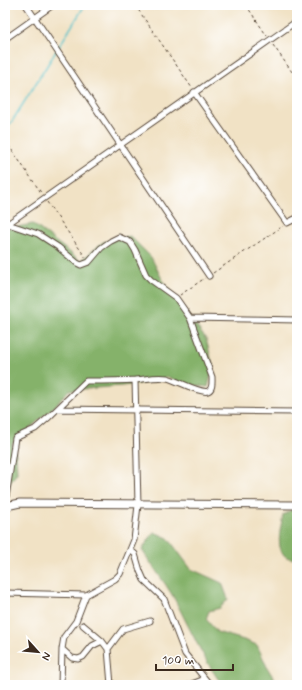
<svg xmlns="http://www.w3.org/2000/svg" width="302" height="690" viewBox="0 0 302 690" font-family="Mynerve,sans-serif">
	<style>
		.forest { fill: #85b26b; stroke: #606e44 }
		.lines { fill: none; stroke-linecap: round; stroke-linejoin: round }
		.stream { stroke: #55c3ca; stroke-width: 1.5 }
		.minor-casing { stroke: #564637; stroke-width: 7 }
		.tertiary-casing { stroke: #564637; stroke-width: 9 }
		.path { stroke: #564637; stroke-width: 1; stroke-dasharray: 3 3; stroke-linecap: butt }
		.minor { stroke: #fff; stroke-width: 5 }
		.tertiary { stroke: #fff; stroke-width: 7 }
	</style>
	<rect width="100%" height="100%" fill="#fff"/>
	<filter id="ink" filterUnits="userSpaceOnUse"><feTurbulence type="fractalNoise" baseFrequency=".025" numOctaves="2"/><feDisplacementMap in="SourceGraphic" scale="8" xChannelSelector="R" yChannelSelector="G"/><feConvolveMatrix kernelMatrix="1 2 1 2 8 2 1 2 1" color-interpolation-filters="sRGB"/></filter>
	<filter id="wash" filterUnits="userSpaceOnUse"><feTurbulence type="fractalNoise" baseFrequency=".012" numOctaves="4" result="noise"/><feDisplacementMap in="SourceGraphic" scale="16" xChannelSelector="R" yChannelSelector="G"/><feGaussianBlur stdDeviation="0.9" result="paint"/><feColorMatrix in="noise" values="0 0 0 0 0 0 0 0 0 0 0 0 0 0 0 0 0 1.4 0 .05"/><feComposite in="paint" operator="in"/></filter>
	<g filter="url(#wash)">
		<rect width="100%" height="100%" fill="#f1e2c5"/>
		<path class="forest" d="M33,224l48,37 22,-19 27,-6 21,21 14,28 41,54 7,27 -5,21 -23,-3 -17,-7 -15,5 -31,4 -53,4 -14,16 -43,38 4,10 1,19 -12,16v-259l5,-2z
			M297,506v40h-2l-1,13c-3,-1 -7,-1 -9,-3 -10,-9 -4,-29 -2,-41z
			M154,532l14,6 23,31 31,14 6,16 -8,9 -11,3 -3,8 11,13 27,8 13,5 11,24 10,16h-54c-12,-8 -41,-70 -50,-87 -10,-17 -22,-32 -32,-48z"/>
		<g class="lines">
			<path class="stream" d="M5,127l6,-4 74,-118"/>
		</g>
	</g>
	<g filter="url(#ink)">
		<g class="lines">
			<g class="minor-casing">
				<path id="minor" d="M26,5l183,271
					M5,39l48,-34
					M194,92l93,131 10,-5
					M6,225l291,-204
					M190,318l107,2
					M58,409l239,3
					M5,504l10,-66 20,-9 14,-12 37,-36c17,0 33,0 50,-1 10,-1 21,-4 31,-2 10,2 33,16 41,13 5,-2 4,-9 4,-14l-22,-59 -14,-20 -25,-18 -5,-5 -11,-25 -5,-8 -11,-5 -8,4 -10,7 -12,14 -8,3 -4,-2 -19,-16 -20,-13 -30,-10
					M130,550l5,4 5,17 4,9 20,19 21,55 25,31
					M5,593l81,2
					M83,625l19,16 6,8 3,36
					M102,641l-10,5 -9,11 -5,2 -6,-1 -10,-9 2,-12 12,-16 10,-26 29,-16 5,-5 14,-34 4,-35 -3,-125
					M108,649l15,-20 27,-8
					M61,685l1,-36
					M189,685l16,-6"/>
			</g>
			<g class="tertiary-casing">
				<path id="tertiary" d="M5,509l6,-4 9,-2 277,2"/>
			</g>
			<path class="path" d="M135,5l57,83
				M246,5l21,31
				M273,45l24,34
				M5,101v10
				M5,140l37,54
				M47,202l39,56
				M213,273l70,-47
				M180,295l25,-17"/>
			<use href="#minor" class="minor"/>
			<use href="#tertiary" class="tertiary"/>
		</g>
	</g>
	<rect width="302" height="690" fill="none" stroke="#fff" stroke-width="20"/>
	<g transform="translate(38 652) rotate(117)" stroke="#ffffff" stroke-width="3" paint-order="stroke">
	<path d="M0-3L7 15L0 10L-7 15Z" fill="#3b2a1e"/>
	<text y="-6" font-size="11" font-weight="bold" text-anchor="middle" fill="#3b2a1e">N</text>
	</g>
	<path d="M156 664v6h77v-6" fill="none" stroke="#3b2a1e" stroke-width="2"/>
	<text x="162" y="664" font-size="12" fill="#3b2a1e" stroke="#ffffff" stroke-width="3" paint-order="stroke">100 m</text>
</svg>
